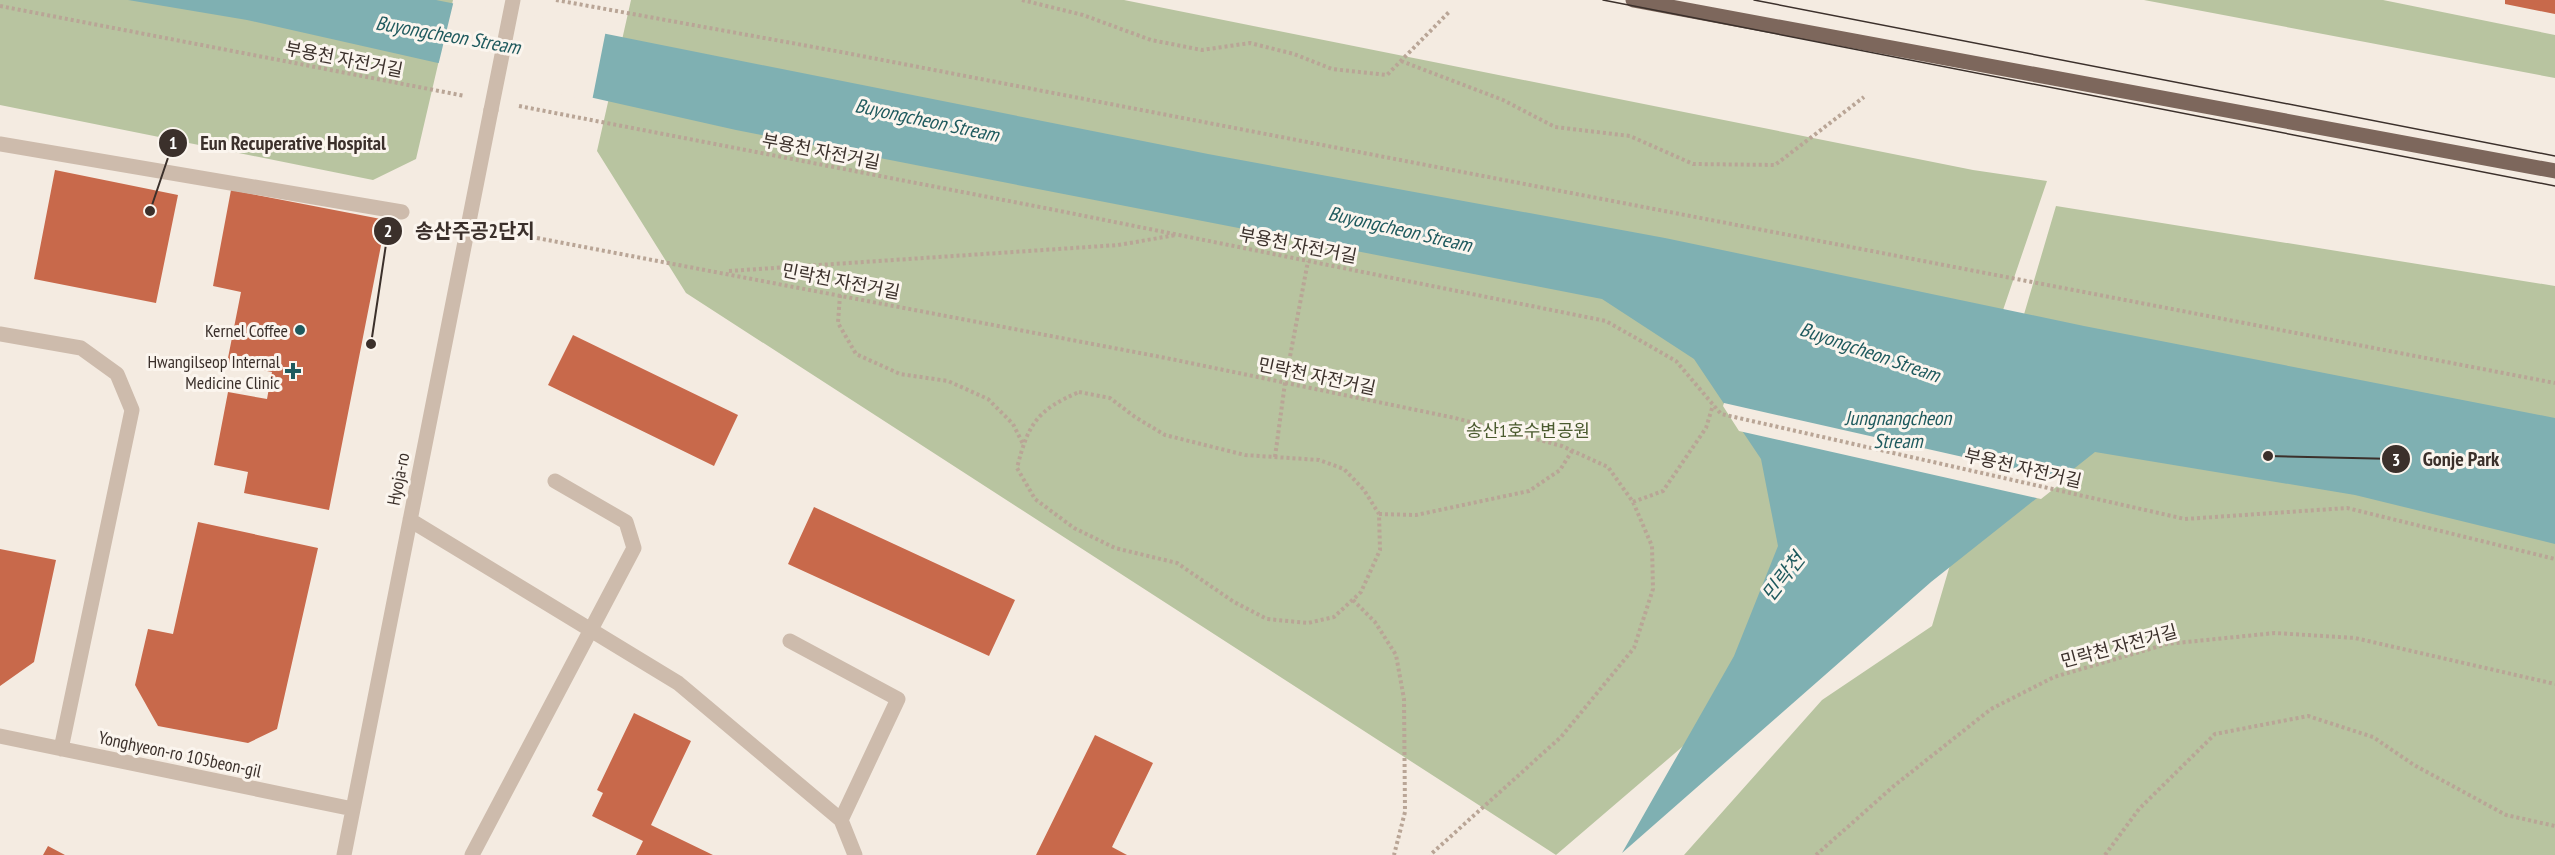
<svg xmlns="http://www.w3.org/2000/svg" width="2555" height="855" viewBox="0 0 2555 855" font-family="'PT Sans Narrow','Noto Sans KR',sans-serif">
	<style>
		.green { fill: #b8c4a0 }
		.water { fill: #7fb0b2 }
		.pier { fill: #f4ebe1 }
		.building { fill: #c8694b }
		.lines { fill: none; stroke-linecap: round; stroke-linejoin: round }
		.path { stroke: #b9a596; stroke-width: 4; stroke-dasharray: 3 3; stroke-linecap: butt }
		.minor { stroke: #cdbbac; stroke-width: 15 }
		.major { stroke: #7d675c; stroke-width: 15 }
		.tram { stroke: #3b302b; stroke-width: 1.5 }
		.minor-bridge { stroke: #cdbbac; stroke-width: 15 }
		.poi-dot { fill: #1f5a5e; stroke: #fbf5ee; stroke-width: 2 }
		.labels { text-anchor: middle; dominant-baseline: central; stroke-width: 6; stroke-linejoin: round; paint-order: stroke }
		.street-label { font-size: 18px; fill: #3b302b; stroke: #fbf5ee }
		.poi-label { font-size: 18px; fill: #3b302b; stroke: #fbf5ee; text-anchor: end }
		.park-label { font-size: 18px; fill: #4a5a2e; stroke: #fbf5ee }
		.water-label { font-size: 20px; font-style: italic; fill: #1f5a5e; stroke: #fbf5ee }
		.leader { fill: none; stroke: #3b302b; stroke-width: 2 }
		.callout-dot { fill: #3b302b; stroke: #fbf5ee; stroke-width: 2 }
		.mark-label { font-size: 18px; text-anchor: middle; font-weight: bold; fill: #fff }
		.callout-label { font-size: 20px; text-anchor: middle; font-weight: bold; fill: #3b302b; stroke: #fbf5ee; stroke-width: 6; stroke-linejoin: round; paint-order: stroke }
	</style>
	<rect width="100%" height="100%" fill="#f4ebe1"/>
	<path class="green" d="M0,0h453l-37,159 -43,21 -373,-75z
		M631,0h493l849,170 74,11 -122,358 -369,316 -870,-562 -89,-142z
		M2144,0h239l172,35v43z
		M2056,206l499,80v569h-871l138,-155 110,-74z"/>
	<path class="water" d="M128,0h308l772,154 457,84 419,88 471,92v126l-200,-49 -260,-43 -164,130 -309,271 112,-197 44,-110 -17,-87 -67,-100 -92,-60 -866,-169 -489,-110z"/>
	<path class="pier" d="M454,0l152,30 -14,71 -154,-35z
		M1724,403l341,77 -24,19 -302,-68 -16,-25z"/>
	<path class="building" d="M2505,0h50v14l-50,-10z
		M55,170l123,25 -22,108 -122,-24z
		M231,190l155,30 -57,290 -85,-17 4,-21 -34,-7 14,-73 39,7 5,-27 -45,-9 14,-71 -28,-6z
		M573,335l165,80 -24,51 -166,-81z
		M814,507l201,93 -26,56 -201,-92z
		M198,522l120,26 -41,181 -29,14 -90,-17 -23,-41 13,-56 25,5z
		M0,549l56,11 -22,102 -34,24z
		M634,713l57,28 -40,84 62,30h-77l7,-14 -51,-25 11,-23 -6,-3z
		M1095,735l58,28 -41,84 15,8h-91z
		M48,846l17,9h-22z"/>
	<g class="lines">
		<path class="path" d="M556,0l285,52 1714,331
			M1022,0l61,15 68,25 51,10 48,-7 44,11 38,15 55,6 62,-63
			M0,6l465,90
			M1401,61l102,39 52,27 75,9 63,28 82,1 89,-68
			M519,106l531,103 556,112 70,40 45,53 464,105 162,-11 208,51
			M537,238l629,120 289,60 107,28 46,21 25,35 19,44 1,43 -19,59 -73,89 -131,118
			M729,271l389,-26 58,-10
			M840,295l-2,28 18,31 44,20 48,7 40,18 25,25 10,20
			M1079,392l31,6 25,19 30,18 80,20 74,5 25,9 20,21 15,24 1,36 -19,42 -27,25 -26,6 -41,-4 -33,-17 -57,-39 -62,-15 -41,-20 -39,-29 -18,-31c11,-44 20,-58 62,-76z
			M1275,457l10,-74 23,-122
			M1633,502l30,-11 43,-63 7,-23
			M1379,514l37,1 113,-24 31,-21 12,-19
			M1353,600l22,22 21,33 8,44 1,113 -11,43
			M1816,855l79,-70 96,-76 63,-32 113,-33 108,-11 80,5 200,46
			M2105,855l34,-46 76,-75 93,-18 65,21 41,28 92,50 49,11"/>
		<path class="minor" d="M0,144l402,68
			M0,334l81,14 36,26 15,36 -71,339
			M410,520l268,163 163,137 14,35
			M790,641l108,58 -57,121
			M0,736l353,73
			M344,855l147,-745
			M472,855l162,-307 -8,-26 -71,-41"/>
		<path class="major" d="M1633,0l922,171"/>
		<path class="tram" d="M1603,0l952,186
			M1754,0l801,156"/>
		<path class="minor-bridge" d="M491,110l22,-110"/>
	</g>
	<g class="poi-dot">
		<circle cx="300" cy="330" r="6"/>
		<path d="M290 362h6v6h6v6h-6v6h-6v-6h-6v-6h6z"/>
	</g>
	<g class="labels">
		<g class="street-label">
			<text transform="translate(344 59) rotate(11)">부용천 자전거길</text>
			<text transform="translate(821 151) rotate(11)">부용천 자전거길</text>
			<text transform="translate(1298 245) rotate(11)">부용천 자전거길</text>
			<text transform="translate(841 281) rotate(11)">민락천 자전거길</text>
			<text transform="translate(1317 376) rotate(12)">민락천 자전거길</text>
			<text transform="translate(2023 468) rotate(13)">부용천 자전거길</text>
			<text transform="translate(398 479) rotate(-79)">Hyoja-ro</text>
			<text transform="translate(2119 646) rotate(-15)">민락천 자전거길</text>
			<text transform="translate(180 754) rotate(12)">Yonghyeon-ro 105beon-gil</text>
		</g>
		<g class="poi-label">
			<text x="288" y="330">Kernel Coffee</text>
			<text x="280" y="361">Hwangilseop Internal<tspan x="280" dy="21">Medicine Clinic</tspan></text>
		</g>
		<g class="park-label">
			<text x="1528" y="430">송산1호수변공원</text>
		</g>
		<g class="water-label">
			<text transform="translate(448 35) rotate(10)">Buyongcheon Stream</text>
			<text transform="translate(927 120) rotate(12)">Buyongcheon Stream</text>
			<text transform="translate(1400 229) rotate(13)">Buyongcheon Stream</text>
			<text transform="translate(1870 352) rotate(19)">Buyongcheon Stream</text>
			<text x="1898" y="418">Jungnangcheon<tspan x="1898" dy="23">Stream</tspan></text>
			<text transform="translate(1783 577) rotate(-52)">민락천</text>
		</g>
	</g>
	<path class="leader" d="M150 211L173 143M371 344L388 231M2268 456L2396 459"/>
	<g class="callout-dot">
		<circle cx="150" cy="211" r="6"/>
		<circle cx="371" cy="344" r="6"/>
		<circle cx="2268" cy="456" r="6"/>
		<circle cx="173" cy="143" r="15"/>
		<circle cx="388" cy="231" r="15"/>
		<circle cx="2396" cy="459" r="15"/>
	</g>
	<g class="mark-label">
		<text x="173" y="149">1</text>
		<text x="388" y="237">2</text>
		<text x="2396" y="466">3</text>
	</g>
	<g class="callout-label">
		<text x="293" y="150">Eun Recuperative Hospital</text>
		<text x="475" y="238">송산주공2단지</text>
		<text x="2461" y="466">Gonje Park</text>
	</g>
</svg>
